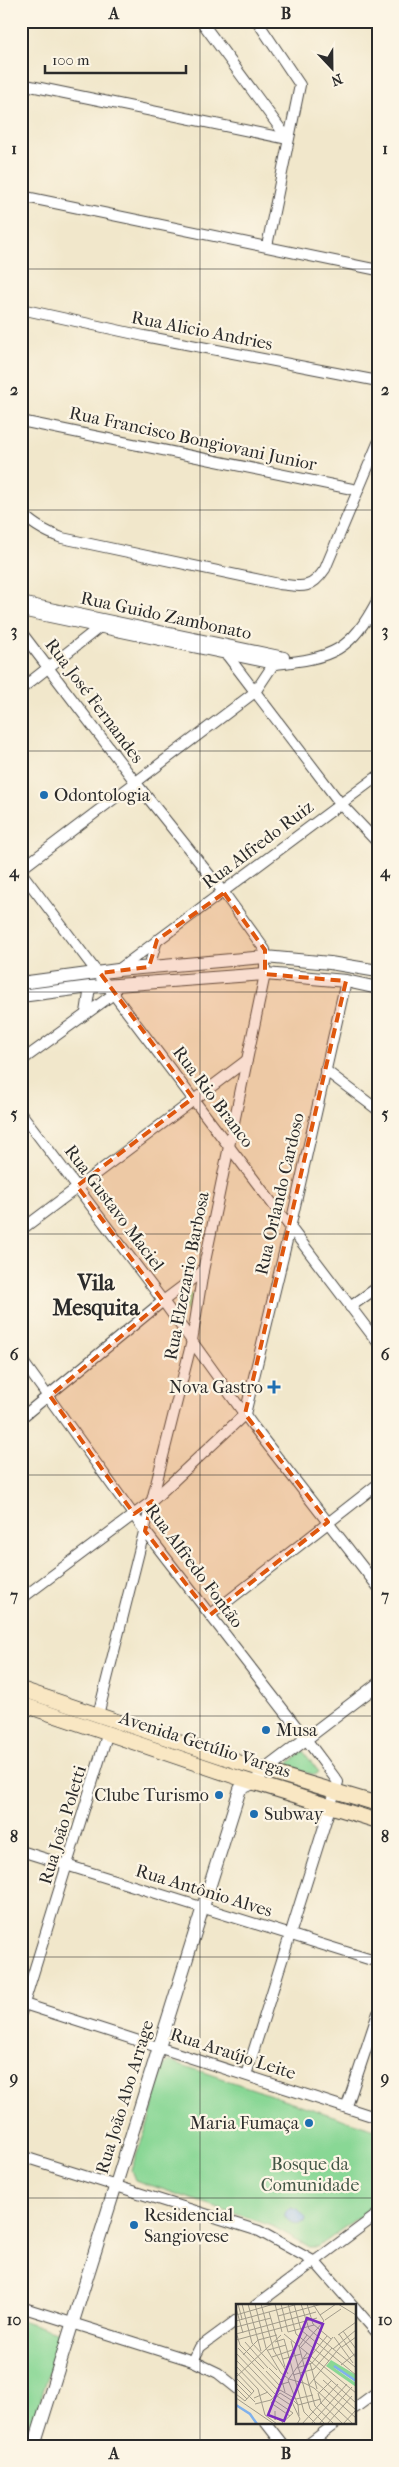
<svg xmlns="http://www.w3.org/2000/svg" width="399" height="2467" viewBox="0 0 399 2467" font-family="'IM FELL French Canon',serif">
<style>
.green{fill:#89d795;stroke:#5a8160}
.water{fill:#80b1ec;stroke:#566e8c}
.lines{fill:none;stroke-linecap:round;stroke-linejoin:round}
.minor-casing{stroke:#494743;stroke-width:12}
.tertiary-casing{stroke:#494743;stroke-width:14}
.secondary-casing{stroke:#494743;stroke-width:16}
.minor{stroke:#fff;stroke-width:10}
.tertiary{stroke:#fff;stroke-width:12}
.secondary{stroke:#f9e7c3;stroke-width:14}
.marked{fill:#df570e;fill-opacity:0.2;stroke:#df570e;stroke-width:4;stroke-dasharray:10 6;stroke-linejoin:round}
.grid{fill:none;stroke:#2b2b2b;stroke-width:1;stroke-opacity:0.55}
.poi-dot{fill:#1f6fb2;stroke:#fcf5e5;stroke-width:2}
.labels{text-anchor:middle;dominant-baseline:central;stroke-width:4.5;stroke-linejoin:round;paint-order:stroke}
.street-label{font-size:18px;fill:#2b2b2b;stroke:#fcf5e5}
.poi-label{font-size:18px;fill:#2b2b2b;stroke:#fcf5e5;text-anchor:start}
.park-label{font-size:18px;fill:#425646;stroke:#fcf5e5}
.district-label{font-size:22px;font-weight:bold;fill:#2b2b2b;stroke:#fcf5e5}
.inset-river{fill:none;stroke:#80b1ec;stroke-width:2.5}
.inset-road{fill:none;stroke:#a29c8b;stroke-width:1}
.view{fill:#7b2cbf;fill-opacity:0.15;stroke:#7b2cbf;stroke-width:2.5}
.inset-edge{fill:none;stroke:#2b2b2b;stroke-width:2.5}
.neatline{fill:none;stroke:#2b2b2b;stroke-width:2}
.grid-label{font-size:16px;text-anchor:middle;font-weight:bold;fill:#2b2b2b}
</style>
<rect width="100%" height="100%" fill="#fcf5e5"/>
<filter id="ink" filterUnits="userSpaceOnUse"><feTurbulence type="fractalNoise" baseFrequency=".02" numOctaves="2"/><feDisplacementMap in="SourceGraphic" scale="10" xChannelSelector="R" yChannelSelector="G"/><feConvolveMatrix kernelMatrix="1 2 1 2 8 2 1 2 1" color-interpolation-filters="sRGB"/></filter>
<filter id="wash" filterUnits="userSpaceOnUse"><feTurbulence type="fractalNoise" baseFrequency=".0096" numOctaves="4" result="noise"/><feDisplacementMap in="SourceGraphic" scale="20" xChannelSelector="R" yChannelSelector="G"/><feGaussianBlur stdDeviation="1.12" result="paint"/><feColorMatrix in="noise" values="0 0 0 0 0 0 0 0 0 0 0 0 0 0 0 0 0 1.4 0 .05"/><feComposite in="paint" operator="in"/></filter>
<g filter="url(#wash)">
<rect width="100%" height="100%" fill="#f1e7cb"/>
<g class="green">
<path d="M196 1292 194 1313 190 1316 180 1302 185 1296Z"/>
<path d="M303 1751 319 1772 315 1775 289 1768 288 1764Z"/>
<path d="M170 2061 378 2131V2203L317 2247H310L272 2226 135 2180 131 2170 149 2121 164 2065Z"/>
<path d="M21 2320 61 2334 26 2446H21Z"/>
</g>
<path class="water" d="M291 2207 298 2209 306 2218 305 2222C295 2225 289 2224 284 2215Z"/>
</g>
<g filter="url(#ink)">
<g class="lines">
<g class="minor-casing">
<g id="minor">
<path d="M201 21 288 139"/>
<path d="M257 21 300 85 267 246"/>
<path d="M21 84 288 139"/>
<path d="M21 196 378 270"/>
<path d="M21 309 144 336 378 381"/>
<path d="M21 421 357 490"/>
<path d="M21 512C32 525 46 532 62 538L279 584C302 587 311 590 325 569L378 443"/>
<path d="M21 602 284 657"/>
<path d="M21 611 275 664C333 658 351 651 378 599"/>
<path d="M368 618 378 623"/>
<path d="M21 632 136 783 224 893 265 950V974L203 1271 192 1341 98 1715"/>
<path d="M224 651 340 803 378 843"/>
<path d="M21 689 101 626"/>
<path d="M21 869 255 692 279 656"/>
<path d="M21 872 378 1343"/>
<path d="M149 967 157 940"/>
<path d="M118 970 378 776"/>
<path d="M86 1013 90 987"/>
<path d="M21 1061 115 993"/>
<path d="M325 1070 378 1110"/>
<path d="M21 1113 163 1301 253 1426 378 1587"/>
<path d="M21 1230 247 1060"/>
<path d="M350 1307 378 1287"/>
<path d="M21 1359 145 1531 306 1739 338 1782 246 2075"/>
<path d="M21 1418 163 1301 203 1271"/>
<path d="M21 1599 152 1501 245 1414 290 1228 346 981"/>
<path d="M210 1615 378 1484"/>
<path d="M21 1851 378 1962"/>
<path d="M21 2003 378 2118"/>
<path d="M21 2013 108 1732"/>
<path d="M347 2106 378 2013"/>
<path d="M21 2156 259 2231 315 2262 378 2334"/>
<path d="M255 2306 378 2214"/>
<path d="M21 2307 193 2361 218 2373 238 2389"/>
<path d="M193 2361 200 2347 238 2319"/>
<path d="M355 2408 378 2391"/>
<path d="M266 2423 284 2446"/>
<path d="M306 2446 336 2423"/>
</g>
</g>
<g class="tertiary-casing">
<g id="tertiary">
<path d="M21 983 118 970 265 957 330 963 378 971"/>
<path d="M21 996 90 987 265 974 346 981 378 988"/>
<path d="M34 2446 240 1789 255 1782 265 1770 378 1684"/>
</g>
</g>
<g class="secondary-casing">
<g id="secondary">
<path d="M21 1689 244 1764 378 1804"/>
<path d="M21 1704 239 1778 378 1821"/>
</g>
</g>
<use href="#minor" class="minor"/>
<use href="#tertiary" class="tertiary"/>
<use href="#secondary" class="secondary"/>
</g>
</g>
<path class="marked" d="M224 893 265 950V974L346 981 245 1414 328 1522 210 1615 145 1531 152 1501 134 1514 50 1396 163 1301 77 1186 193 1098 100 973 149 967 157 940Z"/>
<path class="grid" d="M200 21V2446M21 269H378M21 510H378M21 751H378M21 992H378M21 1234H378M21 1475H378M21 1716H378M21 1957H378M21 2198H378"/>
<g class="poi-dot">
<circle cx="44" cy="795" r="5"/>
<path d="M271.5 1379.5h5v5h5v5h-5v5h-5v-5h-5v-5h5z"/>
<circle cx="266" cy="1730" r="5"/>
<circle cx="219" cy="1795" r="5"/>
<circle cx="254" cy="1814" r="5"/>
<circle cx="309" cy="2123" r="5"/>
<circle cx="134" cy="2225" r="5"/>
</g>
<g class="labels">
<g class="street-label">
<text transform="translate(202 331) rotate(11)">Rua Alicio Andries</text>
<text transform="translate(193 439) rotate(12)">Rua Francisco Bongiovani Junior</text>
<text transform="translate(166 616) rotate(12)">Rua Guido Zambonato</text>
<text transform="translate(94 701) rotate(53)">Rua José Fernandes</text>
<text transform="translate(258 845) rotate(-37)">Rua Alfredo Ruiz</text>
<text transform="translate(213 1097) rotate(53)">Rua Rio Branco</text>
<text transform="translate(280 1194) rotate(-77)">Rua Orlando Cardoso</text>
<text transform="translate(114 1208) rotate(53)">Rua Gustavo Maciel</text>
<text transform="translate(187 1276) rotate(-79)">Rua Elzezario Barbosa</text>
<text transform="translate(194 1566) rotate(53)">Rua Alfredo Fontão</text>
<text transform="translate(205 1745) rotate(18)">Avenida Getúlio Vargas</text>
<text transform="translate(63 1825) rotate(-73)">Rua João Poletti</text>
<text transform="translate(204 1891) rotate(17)">Rua Antônio Alves</text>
<text transform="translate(233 2054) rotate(18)">Rua Araújo Leite</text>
<text transform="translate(125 2097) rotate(-73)">Rua João Abo Arrage</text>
</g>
<g class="poi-label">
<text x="54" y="795">Odontologia</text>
<text x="263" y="1387" text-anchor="end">Nova Gastro</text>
<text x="276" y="1730">Musa</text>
<text x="209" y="1795" text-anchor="end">Clube Turismo</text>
<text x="264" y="1814">Subway</text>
<text x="299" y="2123" text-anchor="end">Maria Fumaça</text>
<text x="144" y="2215">Residencial<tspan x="144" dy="21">Sangiovese</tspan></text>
</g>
<g class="park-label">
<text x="310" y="2164">Bosque da<tspan x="310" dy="21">Comunidade</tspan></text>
</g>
<g class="district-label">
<text x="96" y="1283">Vila<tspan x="96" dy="25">Mesquita</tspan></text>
</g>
</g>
<g transform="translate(236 2304)">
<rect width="120" height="120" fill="#f1e7cb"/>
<path d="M95 56 120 71V76L97 63 120 79V83L90 62Z" fill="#89d795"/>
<path class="inset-river" d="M98 62 120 77M0 101 14 110 21 120"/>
<path class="inset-road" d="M2 0 6 15M6 0 16 39 41 66M12 0 25 47M19 0 30 44 45 69 53 75 67 79M25 0 38 47 52 70M39 0 46 28M45 0 52 28 78 21M52 0 60 30 93 57M58 0 65 26 120 71M65 0 73 25 119 63M71 0 77 20 95 35M77 0 88 17M102 0 120 11M0 4 7 29M33 8 49 63M0 11 38 0M84 11 100 0M42 12 86 0M89 16 105 5M0 17 62 0M0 23 35 14M107 27 120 45M0 28 4 41 28 65M0 30 80 8M48 30 120 89M103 30 120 54M71 31 63 42 73 81M102 31 120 18M98 33 117 59M0 36 81 14M55 37 74 105 89 120M9 38 32 64M39 38 48 35 68 108 80 120M65 43 88 17M106 43 120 33M2 44 43 87M97 45 120 26M32 46 50 41M0 49 39 90M7 51 22 36 41 31M36 53 59 45M47 55 65 50M67 55 74 53 91 32M0 56 36 93M73 56 120 99M74 59 81 85M105 61 120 49M0 62 22 85 29 111 41 120M33 64 46 77 49 88M61 64 76 59 97 33M30 67 43 81 53 78M0 68 18 87M57 71 78 65 96 44M0 73 45 31M0 74 16 90M87 76 120 106M79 77 120 114M66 78 78 84 117 120M0 79 19 98M0 84 11 95M82 89 85 99 107 120M83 89 96 76M0 90 9 97 18 87M41 92 56 102M0 94 38 120M18 94 32 88M38 96 57 109 45 120M58 97 62 101 52 76 71 49M19 100 35 96 44 86 60 95 77 91M39 107V116L40 114 47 118M54 112 35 99 44 89 55 96 64 115 61 120M63 112 62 101 85 95M66 120 102 80M75 120 111 80M83 120 116 83M91 120 116 92M98 120 79 102 73 81 105 42M107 120 120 106"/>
<path class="view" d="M71 14 87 20 48 117 32 111Z"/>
<rect width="120" height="120" class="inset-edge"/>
</g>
<rect width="399" height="2467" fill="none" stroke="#fcf5e5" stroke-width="55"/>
<g transform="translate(332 68) rotate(158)" stroke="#fcf5e5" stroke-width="4" paint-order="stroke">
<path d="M0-4L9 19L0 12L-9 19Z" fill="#2b2b2b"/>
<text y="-8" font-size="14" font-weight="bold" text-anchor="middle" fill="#2b2b2b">N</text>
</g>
<path d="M45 65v8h141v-8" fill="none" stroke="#2b2b2b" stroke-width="2.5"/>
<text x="52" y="65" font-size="15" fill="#2b2b2b" stroke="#fcf5e5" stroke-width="4" paint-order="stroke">100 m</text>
<rect x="28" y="28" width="344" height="2412" class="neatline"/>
<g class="grid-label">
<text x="114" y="19">A</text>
<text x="286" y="19">B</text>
<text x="14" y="154">1</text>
<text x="385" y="154">1</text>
<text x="14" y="395">2</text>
<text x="385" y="395">2</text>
<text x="14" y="636">3</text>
<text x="385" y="636">3</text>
<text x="14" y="877">4</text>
<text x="385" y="877">4</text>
<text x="14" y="1119">5</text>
<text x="385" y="1119">5</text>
<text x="14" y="1360">6</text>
<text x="385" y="1360">6</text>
<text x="14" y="1601">7</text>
<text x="385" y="1601">7</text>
<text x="14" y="1842">8</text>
<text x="385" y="1842">8</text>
<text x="14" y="2083">9</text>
<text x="385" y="2083">9</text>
<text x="14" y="2325">10</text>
<text x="385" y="2325">10</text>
<text x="114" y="2459">A</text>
<text x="286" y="2459">B</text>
</g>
</svg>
